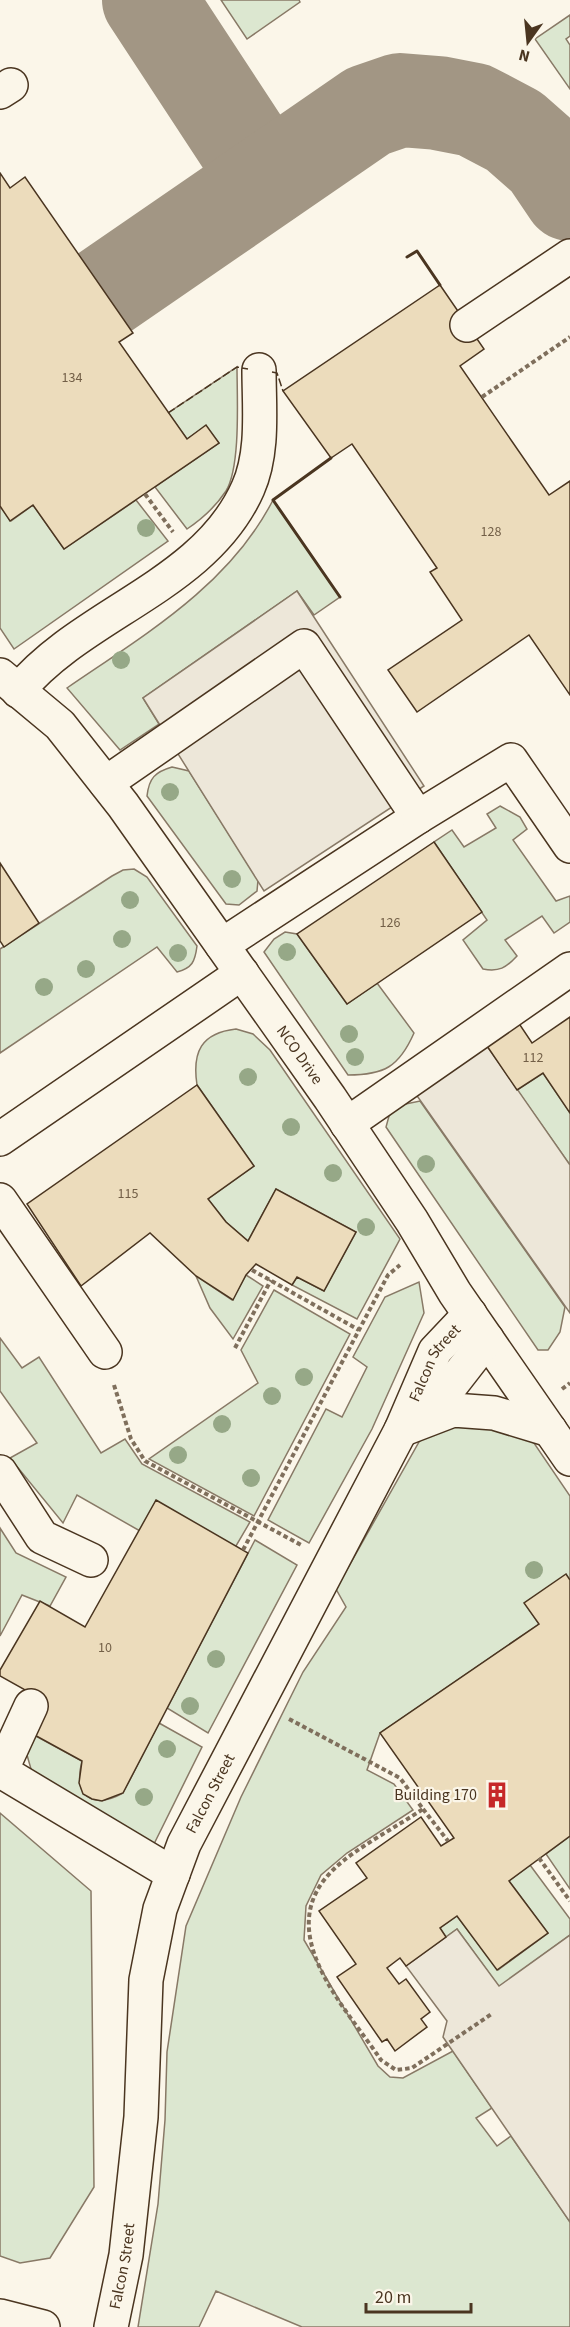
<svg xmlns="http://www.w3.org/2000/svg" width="570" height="2327" viewBox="0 0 570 2327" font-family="'Source Sans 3',sans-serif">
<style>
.green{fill:#dce7d0;stroke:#887966;stroke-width:1.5}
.parking{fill:#ede7d9;stroke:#887966;stroke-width:1.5}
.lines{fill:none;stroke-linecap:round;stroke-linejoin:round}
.taxiway{stroke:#a29684;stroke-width:94}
.building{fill:#ecdcbc;stroke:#4a3520;stroke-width:1.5}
.minor-casing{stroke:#4a3520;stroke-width:36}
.path{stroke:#7f6f5c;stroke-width:4;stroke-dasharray:4.5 3;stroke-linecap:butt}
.minor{stroke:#fbf6e9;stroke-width:33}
.fence{stroke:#4a3520;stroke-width:1.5;stroke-dasharray:8 3;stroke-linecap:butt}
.wall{stroke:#4a3520;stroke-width:3}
.tree{fill:#96a887}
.labels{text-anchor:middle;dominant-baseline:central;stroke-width:4.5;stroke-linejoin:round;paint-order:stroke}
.number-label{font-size:14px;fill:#725f47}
.street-label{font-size:16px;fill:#4a3520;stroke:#fbf6e9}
.poi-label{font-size:16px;fill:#4a3520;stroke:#fbf6e9;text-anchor:end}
</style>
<rect width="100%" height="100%" fill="#fbf6e9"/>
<g class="green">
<path d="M221 0H299L300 2 247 39Z"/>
<path d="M570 15V36L566 39 570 45V89L535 39Z"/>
<path d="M237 367C237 397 241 466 226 491 216 506 202 519 187 529L155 487 219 443 206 426 187 439 168 413Z"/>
<path d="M136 500 168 541 14 649 0 628V506L11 521 33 505 64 549Z"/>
<path d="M273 500 340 597 314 615 297 591 143 698 159 724 120 750 67 688C144 635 229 586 273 500Z"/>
<path d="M172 767 189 771 258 880 257 891 239 905 226 904 147 796C149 778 155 772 172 767Z"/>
<path d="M500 806 520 817 527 829 513 840 556 901 570 896V922L554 933 542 916 505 940 517 956C506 968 499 972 483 969L463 940 487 920 434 842 452 830 464 847 496 828 487 814Z"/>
<path d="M134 869 147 877 197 946C195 962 192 968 177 972L157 947 0 1053V949L112 876 123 870Z"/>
<path d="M285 932 297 934 347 1004 377 983 414 1033C399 1067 384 1075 348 1075L264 952 274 939Z"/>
<path d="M236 1029 253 1034 270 1050 400 1239 357 1319 292 1285 297 1277 324 1291 356 1232 276 1189 248 1241 226 1222 208 1199 254 1166 197 1085C192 1052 201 1033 236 1029Z"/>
<path d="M543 1073 570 1113V1165L517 1090Z"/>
<path d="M420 1101 565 1307 560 1332 548 1350H538L386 1127 389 1116 396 1106Z"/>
<path d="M246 1275 263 1286 233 1339 210 1308 196 1276 232 1300Z"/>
<path d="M419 1282 424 1313 372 1429 309 1543 268 1520 326 1409 342 1417 367 1367 353 1357 385 1297Z"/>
<path d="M274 1290 350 1334 254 1516 149 1459 258 1383 241 1350Z"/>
<path d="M0 1338 22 1368 39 1357 101 1453 125 1439 142 1464 250 1522 236 1546 140 1531 77 1495 63 1523 10 1458 37 1443 0 1391Z"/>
<path d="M439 1424 503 1425 534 1443 570 1496V1580L566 1575 525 1603 539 1624 380 1733 367 1770 394 1784 413 1810 347 1853 321 1875 306 1906 304 1940 378 2066 390 2077 403 2078 453 2051 492 2108 476 2118 497 2146 511 2136 570 2222V2327H302L216 2291 199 2327H138L158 2204 165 2120 167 2052 186 1926 241 1797 303 1672 346 1607 336 1589 419 1442Z"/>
<path d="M0 1528 16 1553 66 1577 50 1606 22 1595 0 1636Z"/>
<path d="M255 1540 297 1565 208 1733 167 1708Z"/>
<path d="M159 1723 202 1747 151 1850 33 1776 27 1755 34 1735 82 1761C73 1796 92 1810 123 1793Z"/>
<path d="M0 1813 91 1891 94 2187 50 2258 20 2263 0 2256Z"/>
<path d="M570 1836V1889L546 1854Z"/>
<path d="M530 1865 570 1919V1935L499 1987 457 1929 446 1937 440 1928 457 1916 498 1970 548 1933 509 1881Z"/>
</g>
<g class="parking">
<path d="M297 591 424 786 264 891 143 698Z"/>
<path d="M485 1043 570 1165V1313L415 1093Z"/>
<path d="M457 1929 499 1986 570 1935V2222L443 2037 447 2021 406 1966Z"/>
</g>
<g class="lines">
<g class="taxiway">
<path d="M149 0 267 180"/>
<path d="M105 292 368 111 400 100 438 103 474 110 514 131 547 160 570 194"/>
</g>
</g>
<g class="building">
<path d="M0 173 10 188 25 177 133 333 119 342 187 439 206 425 219 443 64 549 33 505 10 521 0 506Z"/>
<path d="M440 285 484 349 460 366 549 495 570 481V695L529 635 417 712 388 670 462 620 430 572 437 568 352 444 331 458 283 391Z"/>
<path d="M434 842 482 912 347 1004 297 934Z"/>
<path d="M0 863 39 923 4 947 0 941Z"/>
<path d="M514 1016 532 1043 570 1017V1113L543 1073 517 1090 485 1043Z"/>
<path d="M197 1085 254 1166 208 1199 226 1222 248 1241 276 1189 356 1232 324 1291 297 1277 292 1285 256 1264 246 1275 233 1300 196 1276 150 1233 81 1286 27 1204Z"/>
<path d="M156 1500 248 1553 123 1793 102 1801 92 1799 83 1794 79 1783 82 1761 29 1732 45 1701 0 1676V1670L40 1601 85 1627Z"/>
<path d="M566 1574 570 1580V1836L509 1881 548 1933 497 1970 457 1916 440 1928 446 1937 406 1966 400 1958 387 1968 399 1984 406 1979 430 2012 421 2019 427 2027 395 2051 387 2039 382 2042 337 1977 356 1964 319 1911 367 1878 356 1863 421 1817 441 1846 454 1838 380 1733 539 1624 524 1603Z"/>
</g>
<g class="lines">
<g class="minor-casing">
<g id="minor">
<path d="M0 92 11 85"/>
<path d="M467 325 570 256"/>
<path id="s1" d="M0 675 60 725 123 805 330 1098 412 1221 455 1293 570 1459"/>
<path d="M18 691C83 612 205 586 248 488 264 452 259 408 259 370"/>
<path d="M106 783 304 646 418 817 222 945"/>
<path d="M418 817 511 760 570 846"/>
<path d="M347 1124 570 969"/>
<path d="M0 1139 242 973"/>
<path d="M0 1200 105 1352"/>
<path d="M424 1420 487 1339"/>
<path d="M401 1430 453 1410 494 1413 550 1430"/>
<path d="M0 1472 42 1537 91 1560"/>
<path d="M31 1706 1 1771 173 1874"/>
<path d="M0 2316 43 2327"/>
<path id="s2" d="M111 2327 126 2255 141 2117 146 1980 160 1909 184 1844 401 1430 435 1351 470 1314"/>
</g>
</g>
<g class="path">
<path d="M482 397 570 337"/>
<path d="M145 494 173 532"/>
<path d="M252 1270 359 1330"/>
<path d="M235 1348 271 1280"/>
<path d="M114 1385 131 1439 145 1461 303 1546"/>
<path d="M562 1389 570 1383"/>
<path d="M243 1550 388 1275 400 1265"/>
<path d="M289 1719 400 1778 423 1809C398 1826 356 1848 335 1868 269 1930 344 2005 381 2060L396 2070 412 2068 493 2013"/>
<path d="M423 1809 448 1841"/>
<path d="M539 1858 570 1901"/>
</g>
<use href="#minor" class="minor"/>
<g class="fence">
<path d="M272 372 277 373 283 391"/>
<path d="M168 413 237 367 248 369"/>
</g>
<g class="wall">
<path d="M407 257 417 251 440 285"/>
<path d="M331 458 273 500 340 597"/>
</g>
</g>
<g class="tree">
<circle cx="146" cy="528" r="9"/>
<circle cx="121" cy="660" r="9"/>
<circle cx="170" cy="792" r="9"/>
<circle cx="232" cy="879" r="9"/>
<circle cx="130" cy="900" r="9"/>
<circle cx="122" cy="939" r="9"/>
<circle cx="287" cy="952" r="9"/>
<circle cx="178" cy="953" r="9"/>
<circle cx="86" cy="969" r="9"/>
<circle cx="44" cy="987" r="9"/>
<circle cx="349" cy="1034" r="9"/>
<circle cx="355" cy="1057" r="9"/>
<circle cx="248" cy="1077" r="9"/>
<circle cx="291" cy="1127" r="9"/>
<circle cx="426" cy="1164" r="9"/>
<circle cx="333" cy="1173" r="9"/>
<circle cx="366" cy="1227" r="9"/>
<circle cx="304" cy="1377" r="9"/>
<circle cx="272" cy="1396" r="9"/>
<circle cx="222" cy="1424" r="9"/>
<circle cx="178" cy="1455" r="9"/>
<circle cx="251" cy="1478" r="9"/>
<circle cx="534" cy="1570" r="9"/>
<circle cx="216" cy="1659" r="9"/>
<circle cx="190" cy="1706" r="9"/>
<circle cx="167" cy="1749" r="9"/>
<circle cx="144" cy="1797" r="9"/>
</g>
<defs>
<g id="building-bare" transform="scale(2.07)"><path d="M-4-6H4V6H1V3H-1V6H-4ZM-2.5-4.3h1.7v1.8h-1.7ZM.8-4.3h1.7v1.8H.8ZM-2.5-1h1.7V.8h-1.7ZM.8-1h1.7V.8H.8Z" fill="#c62828" stroke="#fbf6e9" stroke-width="2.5" paint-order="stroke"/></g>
</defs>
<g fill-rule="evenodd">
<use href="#building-bare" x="497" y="1795"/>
</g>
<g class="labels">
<g class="number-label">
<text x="72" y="378">134</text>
<text x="491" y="532">128</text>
<text x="390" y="923">126</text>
<text x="533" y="1058">112</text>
<text x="128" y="1194">115</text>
<text x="105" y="1648">10</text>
</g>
<g class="street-label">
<text stroke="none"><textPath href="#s1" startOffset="486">NCO Drive</textPath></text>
<text stroke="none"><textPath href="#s2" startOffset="1034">Falcon Street</textPath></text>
<text stroke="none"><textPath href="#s2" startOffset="548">Falcon Street</textPath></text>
<text stroke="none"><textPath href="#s2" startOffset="62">Falcon Street</textPath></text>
</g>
<g class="poi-label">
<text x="477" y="1795">Building 170</text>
</g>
</g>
<g transform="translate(528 42) rotate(195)" stroke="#fbf6e9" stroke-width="4.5" paint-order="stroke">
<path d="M0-4.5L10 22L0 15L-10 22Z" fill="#4a3520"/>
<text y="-9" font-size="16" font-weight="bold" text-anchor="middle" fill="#4a3520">N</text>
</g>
<path d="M366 2303v9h105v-9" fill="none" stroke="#4a3520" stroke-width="3"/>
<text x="375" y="2303" font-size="18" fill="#4a3520" stroke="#fbf6e9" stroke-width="4.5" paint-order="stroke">20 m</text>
</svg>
